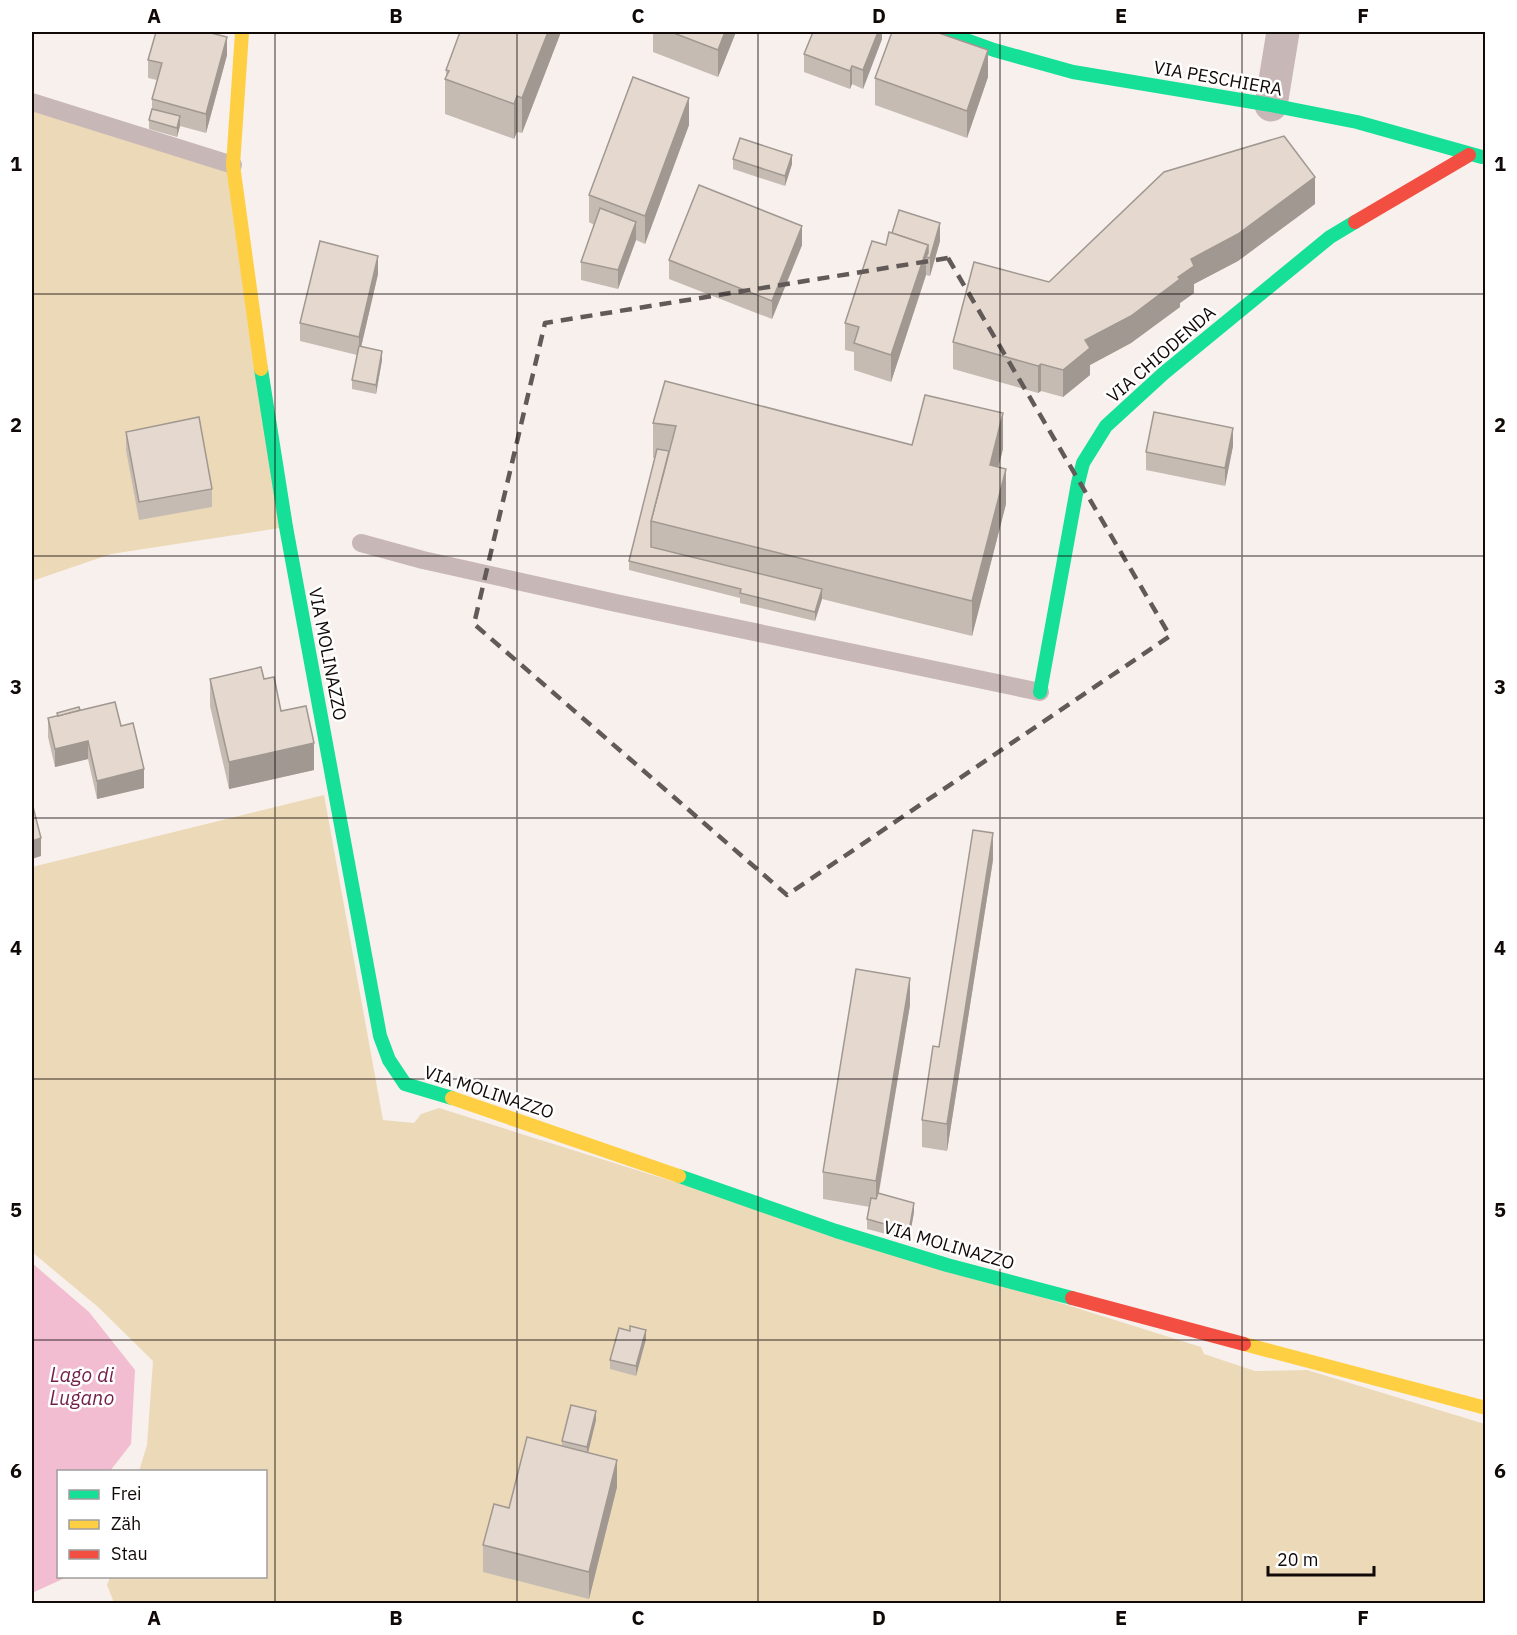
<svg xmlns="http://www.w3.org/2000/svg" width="1517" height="1635" viewBox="0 0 1517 1635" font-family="'IBM Plex Sans',sans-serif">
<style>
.green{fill:#ecd9b7}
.water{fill:#f2bdd1}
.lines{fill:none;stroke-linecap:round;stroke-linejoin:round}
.lane{stroke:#c8b7b7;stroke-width:18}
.street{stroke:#c8b7b7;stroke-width:33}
.fast{stroke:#16e098;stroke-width:14}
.slow{stroke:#ffcf43;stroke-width:14}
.jam{stroke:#f24e42;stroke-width:14}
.wall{fill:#c5bbb2}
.shaded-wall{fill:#a09891}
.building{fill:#e5d9cf;stroke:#a09891;stroke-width:1.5}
.marked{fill:none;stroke:#625a58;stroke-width:4.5;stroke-dasharray:12 8;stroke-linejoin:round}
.grid{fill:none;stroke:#110907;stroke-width:1.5;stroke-opacity:0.55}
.labels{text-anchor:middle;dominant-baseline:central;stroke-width:5;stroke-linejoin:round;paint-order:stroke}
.street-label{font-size:18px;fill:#110907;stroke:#fff}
.water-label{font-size:20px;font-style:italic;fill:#721f4a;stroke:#fff}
.neatline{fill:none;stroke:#110907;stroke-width:2}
.grid-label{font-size:20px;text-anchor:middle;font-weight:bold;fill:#110907}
</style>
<rect width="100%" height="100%" fill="#f8f0ed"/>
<g class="green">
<path d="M32 102 233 165 286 527 111 554 32 581Z"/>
<path d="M324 795 383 1120 414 1123 421 1114 439 1108 1201 1347 1204 1354 1255 1371 1307 1370 1485 1424V1603H114L107 1585 110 1577 266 1576V1472L139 1471 147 1445 153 1361 98 1307 32 1252V867Z"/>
</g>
<path class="water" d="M32 1263 89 1312 135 1370 131 1444 110 1471 58 1472V1576L67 1577 32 1593Z"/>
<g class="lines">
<g class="lane">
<path d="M32 102 233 165"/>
<path d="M361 543 423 560 616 603 1040 692"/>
</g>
<path class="street" d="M1271 105 1283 32"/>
<g class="fast">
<path d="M944 32 994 50 1073 72 1271 105 1357 122 1482 157"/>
<path d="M261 369 286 527 380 1036 389 1060 405 1084 452 1098"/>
<path d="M1040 692 1078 483 1083 463 1106 426 1164 373 1330 237 1355 222"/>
<path d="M679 1176 836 1231 947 1265 1072 1298"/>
</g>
<g class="slow">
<path d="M242 32 233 165 261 369"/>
<path d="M452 1098 679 1176"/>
<path d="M1244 1344 1486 1408"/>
</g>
<g class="jam">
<path d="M1355 222 1469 155"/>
<path d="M1072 1298 1244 1344"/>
</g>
</g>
<g class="wall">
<path d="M561 32 522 133 517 132 514 139 445 114V79L446 76V70Z"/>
<path d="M653 32H736L718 77 653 52Z"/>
<path d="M882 32V39L863 89 852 84 850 89 804 72V54Z"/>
<path d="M227 55 206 133 180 126 177 137 149 129V120L152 109V99L157 80 148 78V60Z"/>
<path d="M988 77 967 138 875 105V78Z"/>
<path d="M689 125 645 244 636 240 618 289 581 280V262L594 225 589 222V195Z"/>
<path d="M733 159 792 164 785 186 733 169Z"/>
<path d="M1315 204 1238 261 1194 284V293L1180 303V307L1131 343 1090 365V375L1063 397 1041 391 1038 393 953 369V342L1049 282Z"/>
<path d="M940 241 930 276 926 275 891 382 854 370V352L845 350V323L886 245Z"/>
<path d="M802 245 772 319 669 279V260Z"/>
<path d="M378 274 361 347 382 360 376 394 352 389V380L357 355 300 341V323Z"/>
<path d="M653 423 912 445 1003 449 998 467 1006 504 972 636 822 599 815 621 740 603V598L629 570V561L655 458H653Z"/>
<path d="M126 432 212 489V507L139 520 126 450Z"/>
<path d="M1233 446 1225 486 1146 470V452Z"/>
<path d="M210 679H264L314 770 229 789 210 706Z"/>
<path d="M80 710 121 726 144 788 97 799 88 759 55 767 48 737V718L57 716V713Z"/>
<path d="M993 860 947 1151 922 1147V1120L939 1047Z"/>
<path d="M910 1005 879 1193 914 1212 909 1240 867 1229V1219L870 1207 823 1199V1172Z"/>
<path d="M630 1331 646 1339 636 1376 610 1369V1360Z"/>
<path d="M596 1420 588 1453 617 1487 589 1599 483 1572V1545L509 1508 562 1446V1441Z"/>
</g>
<g class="shaded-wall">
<path d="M548 32H561L522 133V98Z"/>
<path d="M725 32H736L718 77V50Z"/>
<path d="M878 32H882V39L863 89V70Z"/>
<path d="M227 37V55L206 133V114Z"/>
<path d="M988 50V77L967 138V111Z"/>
<path d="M852 66V84L850 89V71Z"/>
<path d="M517 96V132L514 139V104Z"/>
<path d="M689 98V125L645 244V216Z"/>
<path d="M180 116V126L177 137V128Z"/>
<path d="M792 155V164L785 186V176Z"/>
<path d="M1315 177V204L1238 261 1194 284V293L1180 303V307L1131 343 1090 365V375L1063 397V370L1085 340 1178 277 1191 259Z"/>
<path d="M636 222V240L618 289V270Z"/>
<path d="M940 223V241L930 276V258Z"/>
<path d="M802 226V245L772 319V301Z"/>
<path d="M928 245V257H926V275L891 382V355Z"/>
<path d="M378 256V274L359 356V337Z"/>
<path d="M382 351V360L376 394V385Z"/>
<path d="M1041 364V391L1038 393V366Z"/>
<path d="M1003 413V449L990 500V465Z"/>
<path d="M1233 428V446L1225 486V468Z"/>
<path d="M1006 469V504L972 636V601Z"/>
<path d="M822 589V599L815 621V612Z"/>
<path d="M88 741V759L55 767V749Z"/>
<path d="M314 743V770L229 789V762Z"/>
<path d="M144 769V788L97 799V781Z"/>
<path d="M993 833V860L947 1151V1124Z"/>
<path d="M41 838V856L32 859V841Z"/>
<path d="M910 978V1005L876 1208V1181Z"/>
<path d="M914 1203V1212L909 1240V1231Z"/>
<path d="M646 1330V1339L636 1376V1366Z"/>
<path d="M596 1411V1420L587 1457V1447Z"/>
<path d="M617 1460V1487L589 1599V1572Z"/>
</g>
<g class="building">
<path d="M156 32H207L227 37 206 114 152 99 162 63 148 60Z"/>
<path d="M460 32H548L522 98 517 96 514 104 445 79 449 71 446 70Z"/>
<path d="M671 32H725L718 50Z"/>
<path d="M813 32H878L863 70 852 66 850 71 804 54Z"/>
<path d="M892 32H936L988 50 967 111 875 78Z"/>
<path d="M633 77 689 98 645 216 589 195Z"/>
<path d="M152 109 180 116 177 128 149 120Z"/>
<path d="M1284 136 1315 177 1238 234 1191 259 1194 266 1178 277 1180 279 1131 316 1085 340 1090 348 1063 370 1041 364 1038 366 953 342 974 262 1049 282 1164 172Z"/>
<path d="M740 138 792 155 785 176 733 159Z"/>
<path d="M699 185 802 226 772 301 669 260Z"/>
<path d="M600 208 636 222 618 270 581 262Z"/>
<path d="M899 210 940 223 930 258 926 257 928 253V245L892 233Z"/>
<path d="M889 232 928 245 891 355 854 343 859 327 845 323 872 241 886 245Z"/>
<path d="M320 241 378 256 359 337 300 323Z"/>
<path d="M359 346 382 351 376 385 352 380Z"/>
<path d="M665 381 912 445 925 395 1003 413 990 465 1006 469 972 601 651 521 676 426 653 423Z"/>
<path d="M1154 412 1233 428 1225 468 1146 452Z"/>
<path d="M199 417 212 489 139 502 126 432Z"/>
<path d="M657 449 669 451 651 521V547L822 589 815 612 740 593 741 589 629 561Z"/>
<path d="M261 667 264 679 274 677 281 711 306 706 314 743 229 762 210 679Z"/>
<path d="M115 702 121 726 133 723 144 769 97 781 88 741 55 749 48 718Z"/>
<path d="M79 707 80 710 58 716 57 713Z"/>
<path d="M32 803 41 838 32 841Z"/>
<path d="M973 830 993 833 947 1124 922 1120 933 1046 939 1047Z"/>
<path d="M856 969 910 978 876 1181 823 1172Z"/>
<path d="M878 1193 914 1203 909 1231 867 1219 871 1198 876 1199Z"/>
<path d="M630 1326 646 1330 636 1366 610 1360 619 1328 630 1331Z"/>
<path d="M571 1405 596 1411 587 1447 562 1441Z"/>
<path d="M527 1437 617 1460 589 1572 483 1545 494 1504 509 1508Z"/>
</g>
<path class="marked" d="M948 258 1170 636 787 895 474 624 545 323Z"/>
<path class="grid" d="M275 32V1604M517 32V1604M758 32V1604M1000 32V1604M1242 32V1604M32 294H1486M32 556H1486M32 818H1486M32 1079H1486M32 1340H1486"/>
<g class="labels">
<g class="street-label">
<text transform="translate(1218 78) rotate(10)">VIA PESCHIERA</text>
<text transform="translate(1161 354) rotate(-41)">VIA CHIODENDA</text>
<text transform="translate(328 654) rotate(79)">VIA MOLINAZZO</text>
<text transform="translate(489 1092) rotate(18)">VIA MOLINAZZO</text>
<text transform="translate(949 1245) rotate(16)">VIA MOLINAZZO</text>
</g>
<g class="water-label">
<text x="82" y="1374">Lago di<tspan x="82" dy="23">Lugano</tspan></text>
</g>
</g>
<rect width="1517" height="1635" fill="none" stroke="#ffffff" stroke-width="66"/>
<rect x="57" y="1470" width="210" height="108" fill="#ffffff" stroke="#a09d9c" stroke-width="1.5"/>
<rect x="69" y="1490" width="30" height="9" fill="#16e098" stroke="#a09d9c" stroke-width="1.5"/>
<text x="111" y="1500" font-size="18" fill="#110907">Frei</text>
<rect x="69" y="1520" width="30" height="9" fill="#ffcf43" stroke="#a09d9c" stroke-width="1.5"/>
<text x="111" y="1530" font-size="18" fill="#110907">Zäh</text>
<rect x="69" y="1550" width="30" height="9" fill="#f24e42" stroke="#a09d9c" stroke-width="1.5"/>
<text x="111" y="1560" font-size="18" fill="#110907">Stau</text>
<path d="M1268 1566v9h106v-9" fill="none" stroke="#110907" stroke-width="3"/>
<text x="1277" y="1566" font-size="18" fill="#110907" stroke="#ffffff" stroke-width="4.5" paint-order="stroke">20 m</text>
<rect x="33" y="33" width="1451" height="1569" class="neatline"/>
<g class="grid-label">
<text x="154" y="23">A</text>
<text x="396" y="23">B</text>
<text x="638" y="23">C</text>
<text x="879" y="23">D</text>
<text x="1121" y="23">E</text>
<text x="1363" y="23">F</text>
<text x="16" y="171">1</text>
<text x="1500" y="171">1</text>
<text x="16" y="432">2</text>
<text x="1500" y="432">2</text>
<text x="16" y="694">3</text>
<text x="1500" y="694">3</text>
<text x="16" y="955">4</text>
<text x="1500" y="955">4</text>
<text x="16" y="1217">5</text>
<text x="1500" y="1217">5</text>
<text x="16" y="1478">6</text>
<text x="1500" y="1478">6</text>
<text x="154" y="1625">A</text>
<text x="396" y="1625">B</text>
<text x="638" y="1625">C</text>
<text x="879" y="1625">D</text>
<text x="1121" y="1625">E</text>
<text x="1363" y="1625">F</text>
</g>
</svg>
